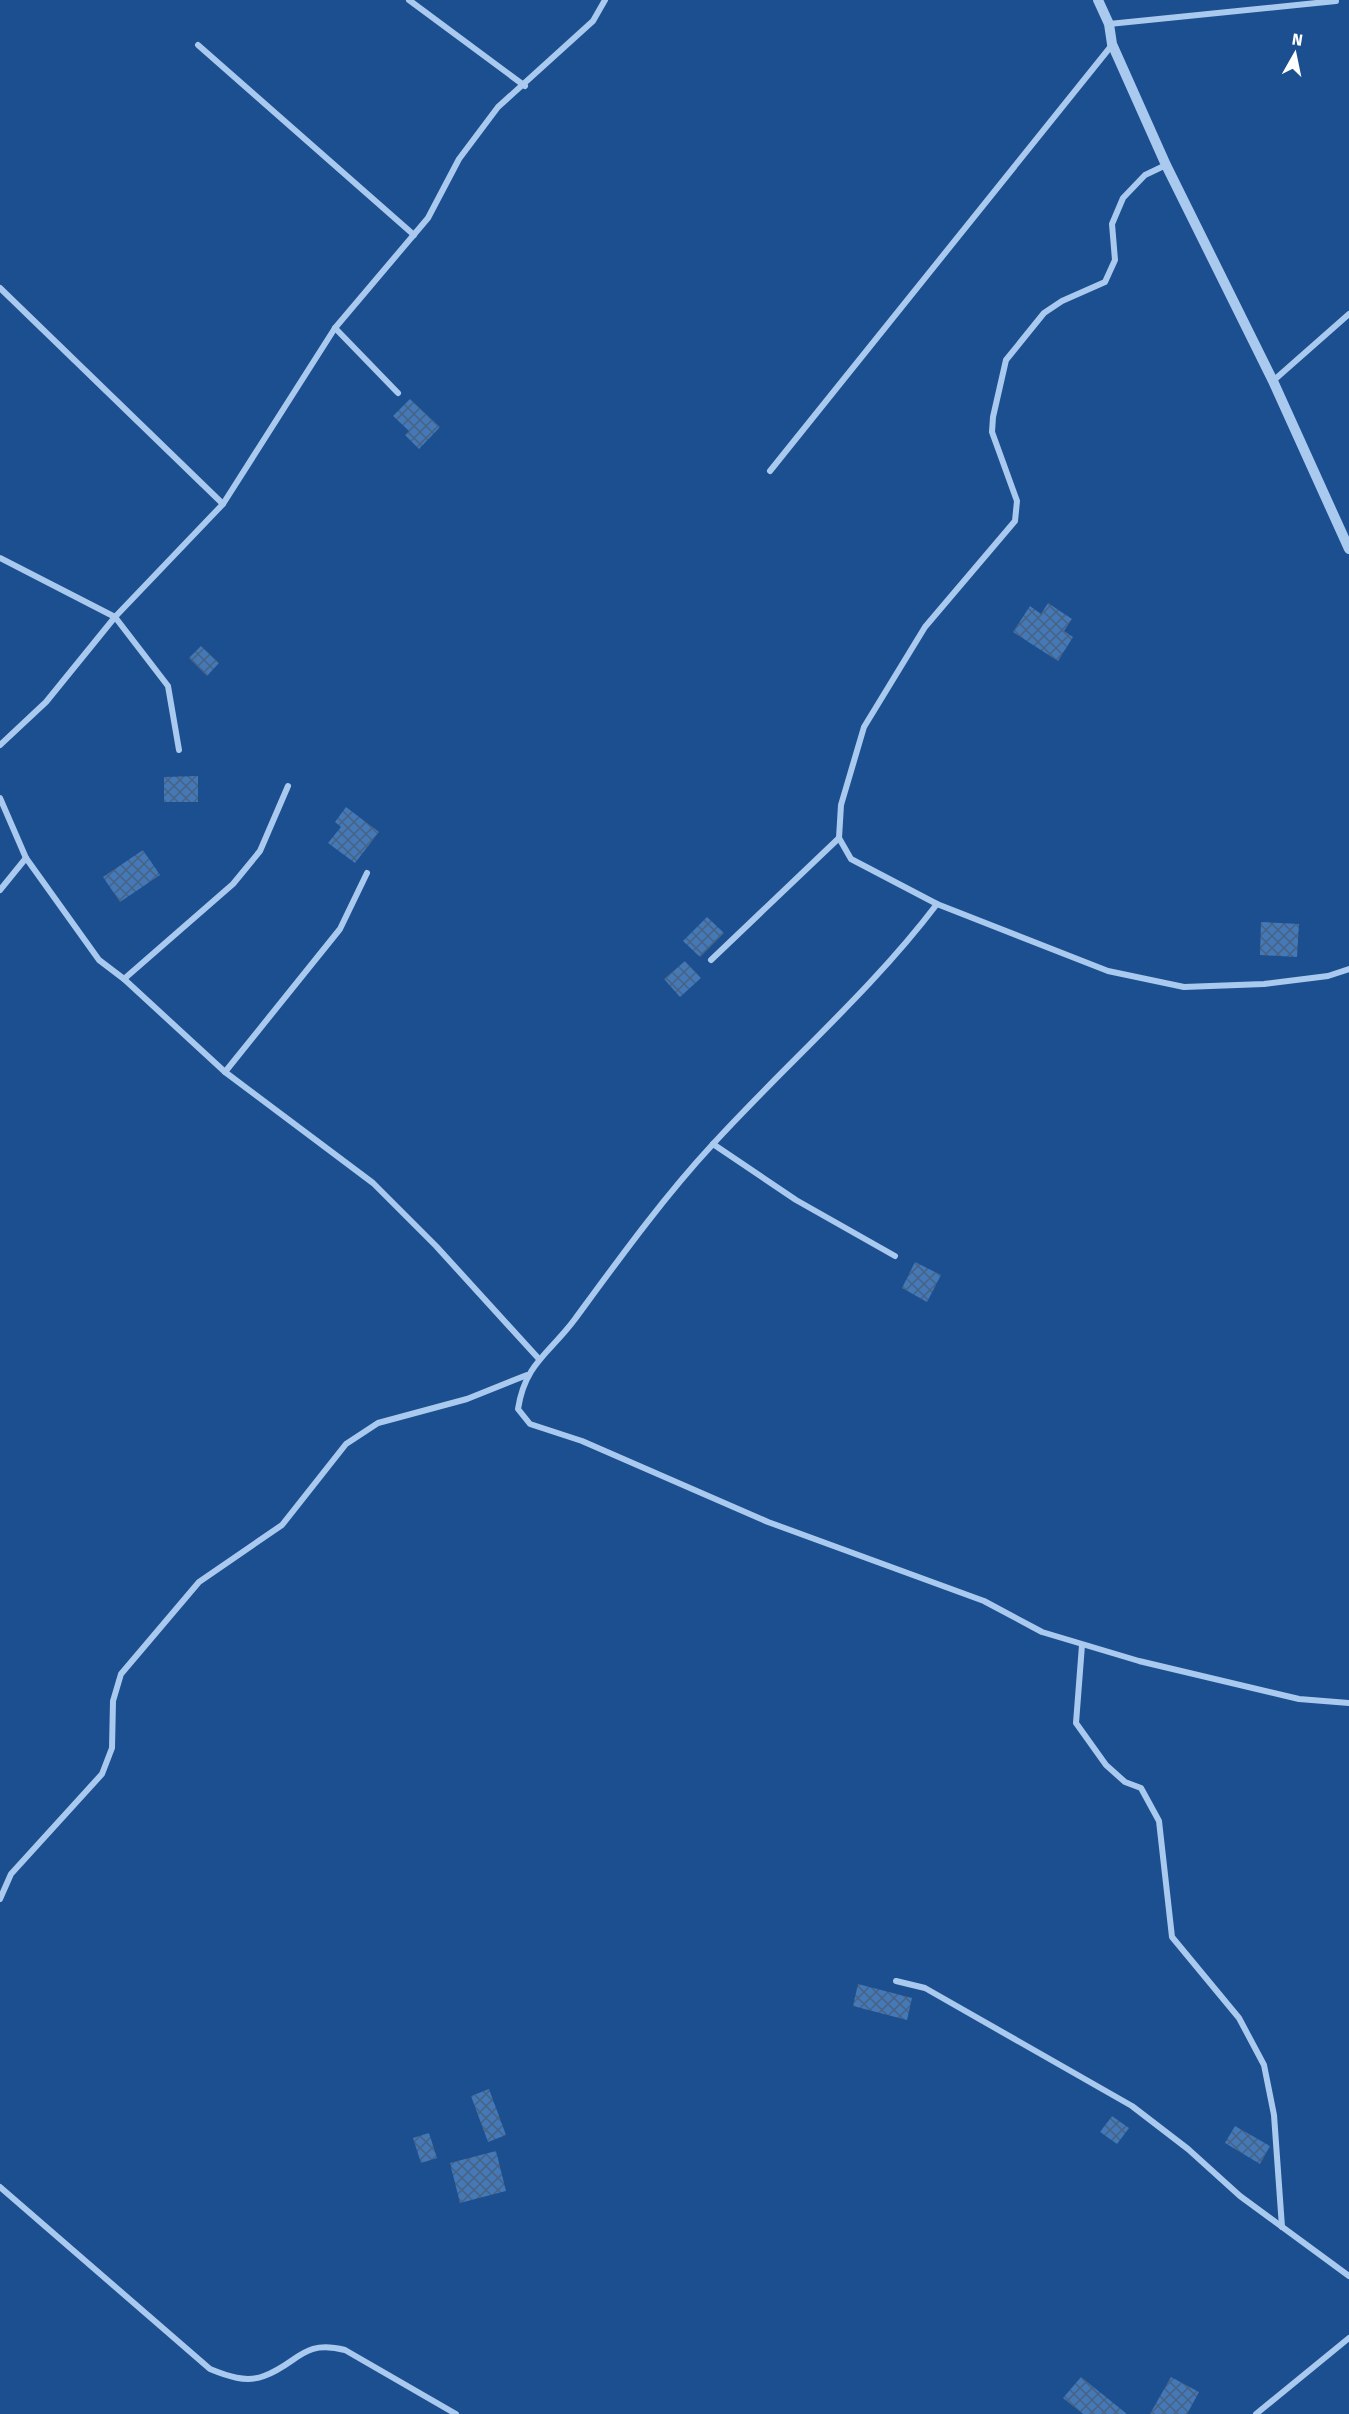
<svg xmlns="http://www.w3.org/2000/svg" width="1349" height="2414" viewBox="0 0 1349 2414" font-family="'Fira Sans',sans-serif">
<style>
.building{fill:url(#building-cross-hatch)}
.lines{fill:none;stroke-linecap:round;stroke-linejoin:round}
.minor{stroke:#a9c9ee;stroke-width:6}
.tertiary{stroke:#a9c9ee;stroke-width:10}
</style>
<defs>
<pattern id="building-cross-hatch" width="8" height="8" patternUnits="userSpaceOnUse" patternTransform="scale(1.5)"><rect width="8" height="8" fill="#4478b7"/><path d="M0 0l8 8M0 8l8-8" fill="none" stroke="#486282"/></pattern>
</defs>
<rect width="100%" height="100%" fill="#1b4f8f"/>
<g class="building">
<path d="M410 399 440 427 419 449 405 435 409 431 393 416Z"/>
<path d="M1048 603 1072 619 1064 631 1073 637 1058 661 1013 632 1030 606 1041 614Z"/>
<path d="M201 646 219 663 207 676 189 658Z"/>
<path d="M198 776V802H164V777Z"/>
<path d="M346 807 379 832 355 863 328 843 341 827 335 822Z"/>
<path d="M143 850 160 875 120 902 103 877Z"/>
<path d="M707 917 724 933 700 957 683 941Z"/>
<path d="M1261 922 1299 924 1297 957 1260 955Z"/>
<path d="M685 961 701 978 680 997 664 979Z"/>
<path d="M915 1262 941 1275 927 1302 902 1288Z"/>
<path d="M858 1984 912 1998 907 2020 853 2006Z"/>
<path d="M489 2089 506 2135 488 2142 471 2096Z"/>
<path d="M1112 2116 1129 2128 1117 2144 1100 2132Z"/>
<path d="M1235 2126 1270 2146 1260 2164 1225 2143Z"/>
<path d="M429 2133 437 2158 421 2163 413 2138Z"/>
<path d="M496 2151 506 2191 460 2203 450 2163Z"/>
<path d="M1081 2377 1127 2414H1083L1063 2398Z"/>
<path d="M1171 2377 1199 2392 1187 2414H1150Z"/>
</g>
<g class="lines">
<g class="minor">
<path d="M409 0 525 86"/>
<path d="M1109 24 1336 1"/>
<path d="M198 45 414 235"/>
<path d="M1166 165 1145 175 1123 198 1112 224 1115 260 1105 282 1062 301 1044 313 1006 360 993 417 992 432 1017 501 1015 521 925 627 864 727 841 805 839 838 851 859 937 904 1108 971 1184 987 1264 984 1328 976 1349 969"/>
<path d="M0 288 223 504"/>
<path d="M335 328 398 393"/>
<path d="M1273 381 1349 314"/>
<path d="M770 471 1112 45"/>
<path d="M0 558 115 617 168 686 179 750"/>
<path d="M0 745 46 702 115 617 223 504 335 328 428 218 459 159 498 107 593 21 605 0"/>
<path d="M0 798 26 858 99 960 124 979 225 1072 373 1183 436 1246 539 1359"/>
<path d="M0 890 26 858"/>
<path d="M937 904C871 991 787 1063 713 1144 663 1198 619 1259 575 1319 550 1353 525 1363 518 1409L530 1424 582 1441 768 1522 984 1601 1042 1632 1139 1661 1299 1699 1349 1703"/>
<path d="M711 960 839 838"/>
<path d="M124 979 233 884 260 851 288 786"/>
<path d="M225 1072 340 929 367 873"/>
<path d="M713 1144 796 1200 895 1256"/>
<path d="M1082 1645 1076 1723 1106 1765 1125 1782 1141 1788 1159 1821 1172 1937 1239 2018 1264 2065 1274 2115 1282 2227"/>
<path d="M0 1899 11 1874 102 1774 112 1748 113 1701 121 1674 199 1582 282 1525 346 1444 378 1423 467 1399 527 1375"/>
<path d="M896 1981 925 1988 1132 2106 1188 2149 1240 2196 1349 2276"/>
<path d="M0 2187 210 2369C227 2376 246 2383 264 2376 299 2363 302 2339 345 2350L456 2414"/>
<path d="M1256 2414 1349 2338"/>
</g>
<path class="tertiary" d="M1098 0 1109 24 1112 44 1166 165 1273 381 1349 549"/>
</g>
<g transform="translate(1295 54) rotate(9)" stroke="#1b4f8f" stroke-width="4.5" paint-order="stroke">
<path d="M0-4.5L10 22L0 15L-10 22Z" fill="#ffffff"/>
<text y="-9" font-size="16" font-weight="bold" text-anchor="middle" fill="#ffffff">N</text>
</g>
</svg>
